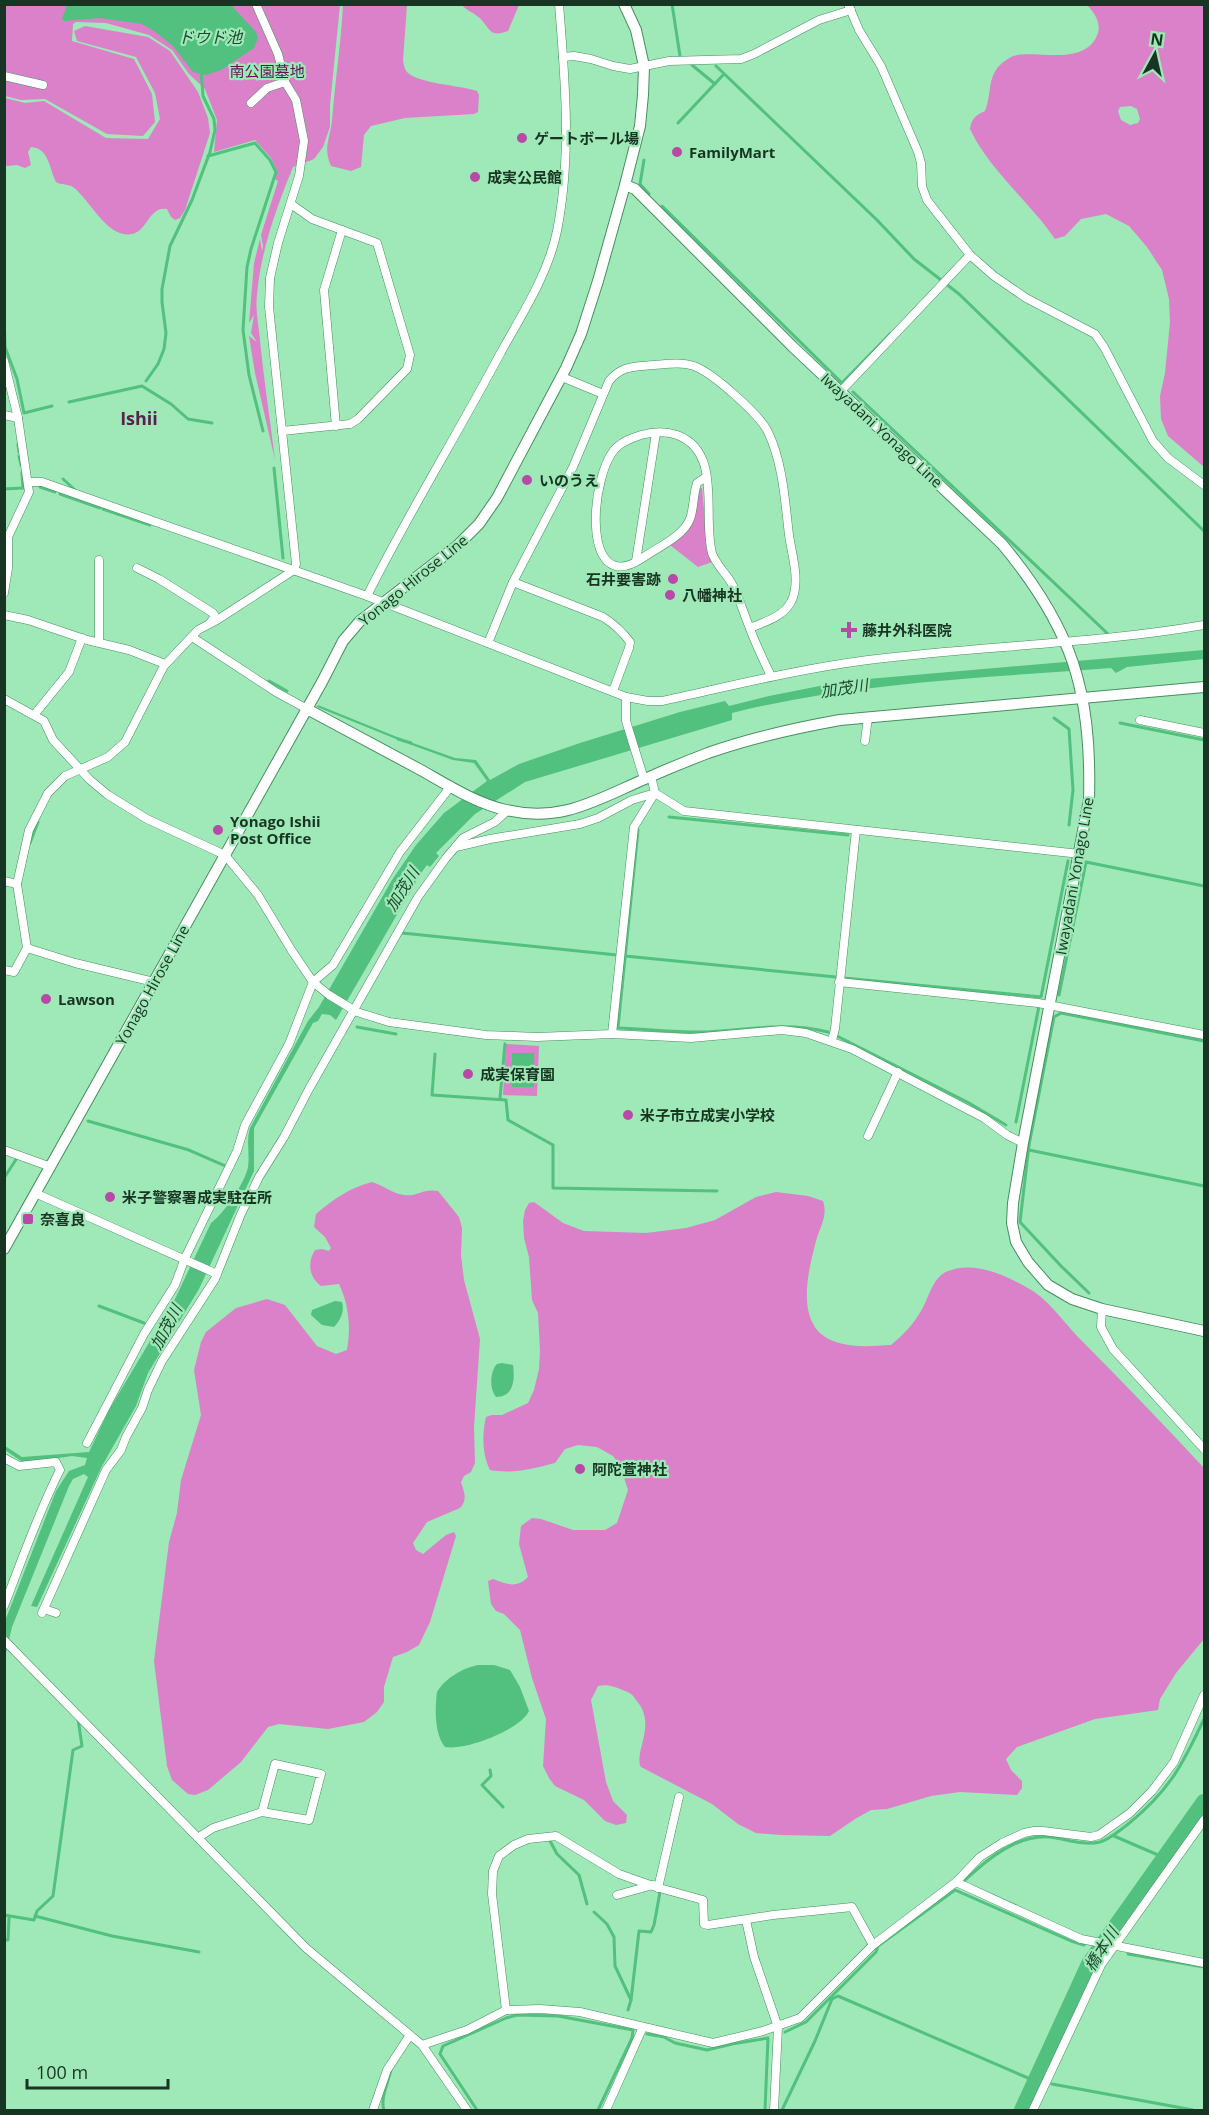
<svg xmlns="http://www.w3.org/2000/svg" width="1209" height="2115" viewBox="0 0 1209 2115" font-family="'Open Sans','Noto Sans JP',sans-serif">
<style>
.green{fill:#da81c9;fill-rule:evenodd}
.water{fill:#52c07e}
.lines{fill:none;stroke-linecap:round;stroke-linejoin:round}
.stream{stroke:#52c07e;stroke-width:3}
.river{stroke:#52c07e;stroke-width:16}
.street-casing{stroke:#478e61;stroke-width:9}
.secondary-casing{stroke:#478e61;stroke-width:12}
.street{stroke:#fff;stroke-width:8}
.secondary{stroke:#fff;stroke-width:10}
.poi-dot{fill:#b849a7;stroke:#9fe8b7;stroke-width:2}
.labels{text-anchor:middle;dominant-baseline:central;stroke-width:4.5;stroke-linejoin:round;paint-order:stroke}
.park-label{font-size:15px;fill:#601055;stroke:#9fe8b7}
.poi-label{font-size:15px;font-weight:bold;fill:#173522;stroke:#9fe8b7;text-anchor:start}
.street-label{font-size:15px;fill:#173522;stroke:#9fe8b7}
.water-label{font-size:16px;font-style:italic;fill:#1d4a2f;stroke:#9fe8b7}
.quarter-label{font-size:18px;font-weight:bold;fill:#58224f;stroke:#9fe8b7}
</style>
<rect width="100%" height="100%" fill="#9fe8b7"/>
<g class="green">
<path d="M4 5H340L330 105V127L323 147 314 159 293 167C277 206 260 253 257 295 255 311 259 326 260 341 264 381 270 420 275 460L255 373 249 336 257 342 251 333 254 315 249 323 254 263 260 239 262 251 263 246 261 235 278 181 275 179 277 171 271 158 255 140 214 152 217 120 205 89 189 74 172 50 149 35 106 23 76 22 73 24 72 41 134 59 152 94 155 122 143 136 107 134 45 99 21 100 5 96Z"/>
<path d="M343 5H407L403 60C404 65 404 69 408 73 421 84 459 85 477 91L479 95 478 112 474 114 405 118 371 126 364 135 361 167 351 171 331 166C323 147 330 139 332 121 335 82 341 43 343 5Z"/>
<path d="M462 5 519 4V5L508 31C487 39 490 25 477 16 471 11 467 11 462 5Z"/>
<path d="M1087 5H1204V467L1168 436 1161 419 1160 396 1165 373 1170 322 1169 299 1162 270 1147 247 1129 226 1106 214 1081 219 1065 236 1055 239C1029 201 990 171 970 129 971 119 976 115 985 111 992 94 987 77 1001 64 1004 61 1009 58 1013 56 1036 49 1086 68 1098 33 1101 22 1094 12 1087 5ZM1131 106 1137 109 1140 119 1138 123 1130 125 1121 120 1118 111 1120 107Z"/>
<path d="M85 26 148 37 170 51 198 92 208 118 210 133 185 210 180 218 175 220 171 217 167 209C150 206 148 228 135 233 109 243 90 199 73 187 69 184 61 185 56 182 49 168 49 148 31 147L28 152 31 165 25 168 17 165 7 166 5 163 6 150 4 149 5 98 25 103 44 101 106 138 148 139 160 119 155 93 136 57 77 41 74 31Z"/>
<path d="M700 488H702L708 552 712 562 698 567 670 545C699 526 692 518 700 488Z"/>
<path d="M506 1044 539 1046 537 1096 503 1095Z"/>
<path d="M372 1182C383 1185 393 1194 404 1195 418 1197 422 1188 438 1191L459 1217 462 1228 461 1255 464 1280 480 1339 474 1427 475 1463 471 1472 464 1476 461 1482C464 1492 468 1499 460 1508L427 1522 413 1543 416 1550 423 1554 446 1535 454 1532 456 1536 453 1546 430 1622 419 1645 407 1652 393 1657 384 1687V1702L377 1712 364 1722 328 1729 279 1724 268 1727 241 1762 208 1790 195 1795 188 1794 172 1780 167 1766 154 1661 169 1542 177 1513 181 1480 201 1415 194 1370 201 1342 206 1332 236 1308 267 1299 285 1305 317 1346 336 1354 347 1350C351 1327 349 1305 339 1284L321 1286C309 1277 307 1263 315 1250L322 1249 329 1251 331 1248 325 1237 314 1227 316 1214C334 1199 349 1188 372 1182Z"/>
<path d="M776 1192 808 1196 823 1201C828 1216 820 1227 816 1241 808 1272 793 1328 836 1342 853 1348 873 1346 891 1345 903 1335 913 1325 921 1311 928 1300 932 1280 944 1273 970 1259 1003 1274 1026 1287 1048 1298 1064 1323 1081 1340 1123 1382 1164 1425 1204 1468V1639L1176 1673 1160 1699 1158 1710 1095 1719 1017 1747 1006 1759 1011 1770 1022 1781V1788L1017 1795 960 1792 931 1796 887 1809 871 1810 855 1819 830 1836 781 1835 756 1833 738 1824 712 1804 641 1767C633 1753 658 1724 636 1700 633 1695 631 1693 625 1691 615 1687 609 1684 598 1686L591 1700 606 1782 613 1801 627 1815 626 1823 616 1825 605 1821 584 1800 555 1786 549 1778 543 1766 546 1719 532 1678 520 1630 504 1614 496 1611 491 1604 488 1581 493 1579C507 1584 516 1589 528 1577L519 1544 521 1526 532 1518 541 1519 573 1530H605L617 1523 628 1490 620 1465 613 1456 597 1447 578 1445 565 1449 555 1463C532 1469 513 1474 490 1470 482 1454 482 1434 486 1417L492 1415H502L528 1403 534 1390 539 1369 540 1351 538 1313 532 1300 529 1257 524 1238 523 1221 525 1210 529 1203 534 1202 563 1223 584 1231 646 1233 686 1228 715 1220 756 1197Z"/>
</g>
<g class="water">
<path d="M67 5H231L256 32 258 38 254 48 221 70 206 75 193 72 173 46 154 31 142 24 99 18 64 21 62 19Z"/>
<path d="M1204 650V659L1127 667 1116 673 1111 668C984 678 856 682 732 713V720L525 782 475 814 436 853 439 856 430 867 427 865 421 873 336 1020 330 1015 322 1014 318 1021 313 1023 254 1128V1171L199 1289 148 1373 136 1406 102 1466 37 1607 31 1606 88 1477 84 1474 73 1479 69 1486 12 1627 5 1657V1621L56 1491 69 1471 85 1465 87 1458 72 1456 24 1463 5 1450V1446L22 1457 89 1452 109 1410 175 1299 211 1223C223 1215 246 1181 248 1167 250 1154 246 1141 250 1128L308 1021 319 1007 392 880 416 845 444 813 487 781 474 763 453 760 409 744 410 742 455 758 476 760 490 780 519 764 580 743 680 712 725 701 729 706 769 696 845 681Z"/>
<path d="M318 705 402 739 401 741 317 707Z"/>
<rect x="512" y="1053" width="22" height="34"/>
<path d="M335 1301 342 1302C345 1311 340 1321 334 1327L322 1325 311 1315 312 1310Z"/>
<path d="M502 1363 513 1365C515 1379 514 1397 496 1397 489 1389 490 1371 497 1364Z"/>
<path d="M478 1665H494L510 1670 520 1687 529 1711C520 1730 465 1751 445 1747 434 1734 435 1707 437 1692 445 1678 463 1668 478 1665Z"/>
</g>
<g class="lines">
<g class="stream">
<path d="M672 4 680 56"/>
<path d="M692 65 715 84"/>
<path d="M716 66 877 220 914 259 959 294 1204 531"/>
<path d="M678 123 724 74"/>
<path d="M208 156 255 143 270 160 276 172 251 249 247 267 243 330 249 375 263 431"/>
<path d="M644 160 640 184 649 194"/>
<path d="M662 206 842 383 891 333"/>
<path d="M4 311 5 347 17 379 24 413 52 406"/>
<path d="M146 381 158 364 164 349 166 333 162 302V289L170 246 192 200 210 152 215 130 214 119 203 96 201 70"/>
<path d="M853 392 1108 634"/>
<path d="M69 402 142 386 171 404 188 419 212 423"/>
<path d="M18 444 19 452"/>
<path d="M19 456 21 465"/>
<path d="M274 468 283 558"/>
<path d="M63 479 75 490"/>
<path d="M40 487 55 492"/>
<path d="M4 489 23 488 22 473"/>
<path d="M60 494 100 508"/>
<path d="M103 509 150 525"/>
<path d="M269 681 287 691"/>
<path d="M1054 718 1069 729 1073 790 1069 825"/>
<path d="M1120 723 1204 740"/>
<path d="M398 739 411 743"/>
<path d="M669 817 848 835"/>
<path d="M30 843 38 822"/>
<path d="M402 933 617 955"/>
<path d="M625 956 836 977"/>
<path d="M844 978 1041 997 1068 861"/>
<path d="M1059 995 1086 862 1204 886"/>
<path d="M357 1027 396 1034"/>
<path d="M618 1027 638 830"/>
<path d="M618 1028C648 1029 678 1033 707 1032 750 1030 785 1021 828 1032"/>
<path d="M837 1036 969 1103 1006 1125"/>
<path d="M435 1054 432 1095 506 1100 508 1120 553 1145V1188L717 1191"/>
<path d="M500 1098 505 1044"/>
<path d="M88 1121 189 1150 228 1167"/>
<path d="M1016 1122 1039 1006"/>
<path d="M1029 1150 1204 1186"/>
<path d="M4 1178 17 1158"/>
<path d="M1089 1293 1061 1266 1020 1222 1029 1145 1054 1017 1061 1013 1204 1041"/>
<path d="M99 1306 144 1323"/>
<path d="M490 1770 491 1776 482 1785 503 1807"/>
<path d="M1114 1836 1165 1858"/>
<path d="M549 1839 557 1854 579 1875 587 1904"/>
<path d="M963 1882C986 1860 1017 1834 1050 1837 1066 1839 1084 1846 1100 1842 1110 1839 1119 1831 1127 1825 1169 1791 1182 1766 1204 1719"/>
<path d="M594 1912 607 1924 614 1937 615 1966 631 2000 628 2010"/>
<path d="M4 1915 34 1920 37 1911 53 1896 73 1750 82 1746 78 1719"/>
<path d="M35 1916 112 1936 199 1952"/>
<path d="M4 1940H8L9 1918"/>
<path d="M4 1952V1959"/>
<path d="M1128 1954 1204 1967"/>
<path d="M631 2000 639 1931 651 1932 654 1925 660 1892"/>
<path d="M785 2032 806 2022 876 1952 878 1946 955 1890 1071 1941 1084 1945"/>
<path d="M647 2034 664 2037 675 2043 707 2050 732 2044 768 2038 765 2110"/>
<path d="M1052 2084 1193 2110"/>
<path d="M384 2110C380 2100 388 2082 391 2070"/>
<path d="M477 2110 440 2054 443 2046 506 2018 517 2015 558 2016 633 2030 632 2038 598 2110"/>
<path d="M782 2110 815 2041 832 1999 838 1996 1028 2078"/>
</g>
<path class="river" d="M1022 2110 1089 1964 1204 1802"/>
<g class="street-casing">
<g id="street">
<path d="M848 4 859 30 881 66 918 152 921 163 922 186 927 200 970 255 994 276 1026 298 1095 334 1104 347 1153 441 1168 458 1204 485"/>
<path d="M563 57 574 56 591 59 613 66 630 69 669 61 741 59 754 54 819 20 851 10"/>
<path d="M4 76 43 85"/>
<path d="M251 103 267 88 285 82"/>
<path d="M4 361 18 418 29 492 8 537V568L4 593"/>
<path d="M562 377 603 394"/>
<path d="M841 391 970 255"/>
<path d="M4 415 18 418"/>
<path d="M336 426 324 290 342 230"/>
<path d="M282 431 350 424 358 419 407 369 410 355 377 243 312 219 291 204"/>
<path d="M706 477 697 483C693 495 694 508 690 519 683 537 656 548 641 559 580 598 590 472 617 447 623 441 632 438 641 435 652 432 665 431 677 435 723 452 702 515 712 553 716 565 726 573 732 584 739 596 743 612 749 626 755 643 763 659 771 676"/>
<path d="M28 482H42L367 596 626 697 648 701H662C731 686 798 669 868 660 980 646 1093 644 1204 625"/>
<path d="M99 560V642"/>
<path d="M636 561 656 433"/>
<path d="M137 568 159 579 213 613 215 616 210 623"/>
<path d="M513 582 603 617C614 624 622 631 630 642L629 648 613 691"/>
<path d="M367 596C408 514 457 435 500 354 522 314 548 275 557 231 572 156 565 79 559 4"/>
<path d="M4 615 28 620 87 640 129 650 165 664"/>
<path d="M192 637 276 692 307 709"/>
<path d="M488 643 513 582 573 467 609 381C622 365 635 367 654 365 668 364 681 362 694 366 713 373 760 415 768 432 783 463 785 502 789 535 792 556 801 582 791 602 783 617 764 622 750 628"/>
<path d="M626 697V721L644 779"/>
<path d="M4 699 44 721 53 740 90 780 108 795 147 819 225 855 258 895 292 951 313 982 329 995 357 1012 389 1022 486 1035 537 1037 612 1034 691 1038 782 1030 806 1033 852 1049 984 1118 1007 1135 1023 1143"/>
<path d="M34 715 69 672 82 638"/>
<path d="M1140 720 1204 733"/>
<path d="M865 741 868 717"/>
<path d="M651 776 655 793 684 811 1080 854"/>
<path d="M456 847 490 839 580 824 598 818 632 800 655 793"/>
<path d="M4 881 17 884"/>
<path d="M4 970 14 972 27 948"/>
<path d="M154 982 75 963 27 948 17 884 29 830 48 793 65 776 108 757 125 742 164 666 198 630 217 620 294 570 296 564 269 307 270 278 278 243 299 176 304 141 296 100 285 82 278 54 256 4"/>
<path d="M839 982 1038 1003 1204 1035"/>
<path d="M612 1034 634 827 655 793"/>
<path d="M832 1040 835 1029 856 830"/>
<path d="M868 1136 898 1072"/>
<path d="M4 1150 51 1167"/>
<path d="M35 1193 217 1274"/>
<path d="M1102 1309 1101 1327 1113 1349 1204 1449"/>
<path d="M87 1443 144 1334 175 1285 185 1258 237 1151 245 1125 289 1044 313 982 333 965 400 852 451 786"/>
<path d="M4 1458 19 1466 56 1462 60 1470C38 1513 22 1560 4 1606"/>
<path d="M44 1609 56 1613"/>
<path d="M42 1613 106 1470 121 1450 126 1437 142 1408 148 1390 162 1361 215 1279 241 1214 259 1177 284 1137 309 1089 418 897 446 858 463 838 495 822 508 810"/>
<path d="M4 1640 306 1948 422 2045 467 2110"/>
<path d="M199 1837 213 1828 262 1812 309 1820 321 1774 275 1764 262 1812"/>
<path d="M956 1882 1081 1939 1204 1963"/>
<path d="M658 1888 679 1797"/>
<path d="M617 1895 653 1885"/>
<path d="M746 1920 754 1957 778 2027 774 2110"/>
<path d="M506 2010 492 1894 493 1871 499 1856 514 1845 528 1839 556 1836 619 1874 656 1887 703 1900 704 1924 708 1925 773 1915 852 1907 873 1945"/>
<path d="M422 2045 467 2030 506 2010 540 2009 580 2012 713 2043 763 2031 800 2018 873 1945 956 1882 980 1857 1002 1843 1024 1833 1034 1831H1043L1091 1837 1099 1835 1130 1813 1152 1791 1174 1762 1204 1695"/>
<path d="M373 2110 387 2070 410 2035"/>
<path d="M606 2110 643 2027"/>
<path d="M1033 2110 1101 1965 1204 1820"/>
</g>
</g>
<g class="secondary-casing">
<g id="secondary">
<path d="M625 185 635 189 793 347 1002 544C1072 628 1092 691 1089 800L1023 1143 1013 1203 1012 1223 1016 1242 1028 1262 1048 1285 1072 1299 1102 1309 1204 1331"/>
<path d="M307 709C345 729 382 749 419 769 446 784 475 803 506 810 561 823 596 800 645 779 665 770 687 761 708 753 751 738 795 728 840 720L1204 687"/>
<path d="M4 1249 322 682 343 641 360 621 458 545 479 524 497 498 566 368 581 334 598 281 625 185 640 126 643 95 644 66 636 30 624 4"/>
</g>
</g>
<use href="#street" class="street"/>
<use href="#secondary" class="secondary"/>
</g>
<g class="poi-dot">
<circle cx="522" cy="138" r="6"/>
<circle cx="677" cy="152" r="6"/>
<circle cx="475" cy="177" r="6"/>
<circle cx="527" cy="480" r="6"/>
<circle cx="673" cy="579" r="6"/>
<circle cx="670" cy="595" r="6"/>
<path d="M846 621h6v6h6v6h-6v6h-6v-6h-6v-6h6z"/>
<circle cx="218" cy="830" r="6"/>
<circle cx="46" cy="999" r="6"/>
<circle cx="468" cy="1074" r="6"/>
<circle cx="628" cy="1115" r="6"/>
<circle cx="110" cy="1197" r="6"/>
<rect x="22" y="1213" width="12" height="12" rx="3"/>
<circle cx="580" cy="1469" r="6"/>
</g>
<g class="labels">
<g class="park-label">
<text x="267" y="71">南公園墓地</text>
</g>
<g class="poi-label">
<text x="534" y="138">ゲートボール場</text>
<text x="689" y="152">FamilyMart</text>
<text x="487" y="177">成実公民館</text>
<text x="539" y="480">いのうえ</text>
<text x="661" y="579" text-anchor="end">石井要害跡</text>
<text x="682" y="595">八幡神社</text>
<text x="862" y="630">藤井外科医院</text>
<text x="230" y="821">Yonago Ishii<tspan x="230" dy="17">Post Office</tspan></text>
<text x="58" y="999">Lawson</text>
<text x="480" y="1074">成実保育園</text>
<text x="640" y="1115">米子市立成実小学校</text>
<text x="122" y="1197">米子警察署成実駐在所</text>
<text x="40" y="1219">奈喜良</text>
<text x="592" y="1469">阿陀萱神社</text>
</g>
<g class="street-label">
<text transform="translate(882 430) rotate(43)">Iwayadani Yonago Line</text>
<text transform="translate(413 580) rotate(-39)">Yonago Hirose Line</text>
<text transform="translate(1074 876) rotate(-80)">Iwayadani Yonago Line</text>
<text transform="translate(152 985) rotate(-61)">Yonago Hirose Line</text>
</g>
<g class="water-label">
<text x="210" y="37">ドウド池</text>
<text transform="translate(844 688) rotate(-8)">加茂川</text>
<text transform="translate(402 889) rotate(-58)">加茂川</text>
<text transform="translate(166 1327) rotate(-62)">加茂川</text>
<text transform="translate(1101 1949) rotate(-57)">橋本川</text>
</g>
<g class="quarter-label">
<text x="139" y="418">Ishii</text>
</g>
</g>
<rect width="1209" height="2115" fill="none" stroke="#173522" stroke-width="12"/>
<g transform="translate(1155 54) rotate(8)" stroke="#9fe8b7" stroke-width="4.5" paint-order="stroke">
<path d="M0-4.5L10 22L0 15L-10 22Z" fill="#173522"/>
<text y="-9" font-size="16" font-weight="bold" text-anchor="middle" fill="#173522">N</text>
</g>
<path d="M27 2079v9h141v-9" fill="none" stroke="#173522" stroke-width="3"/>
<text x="36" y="2079" font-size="18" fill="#173522" stroke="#9fe8b7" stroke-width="4.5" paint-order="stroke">100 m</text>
</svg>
